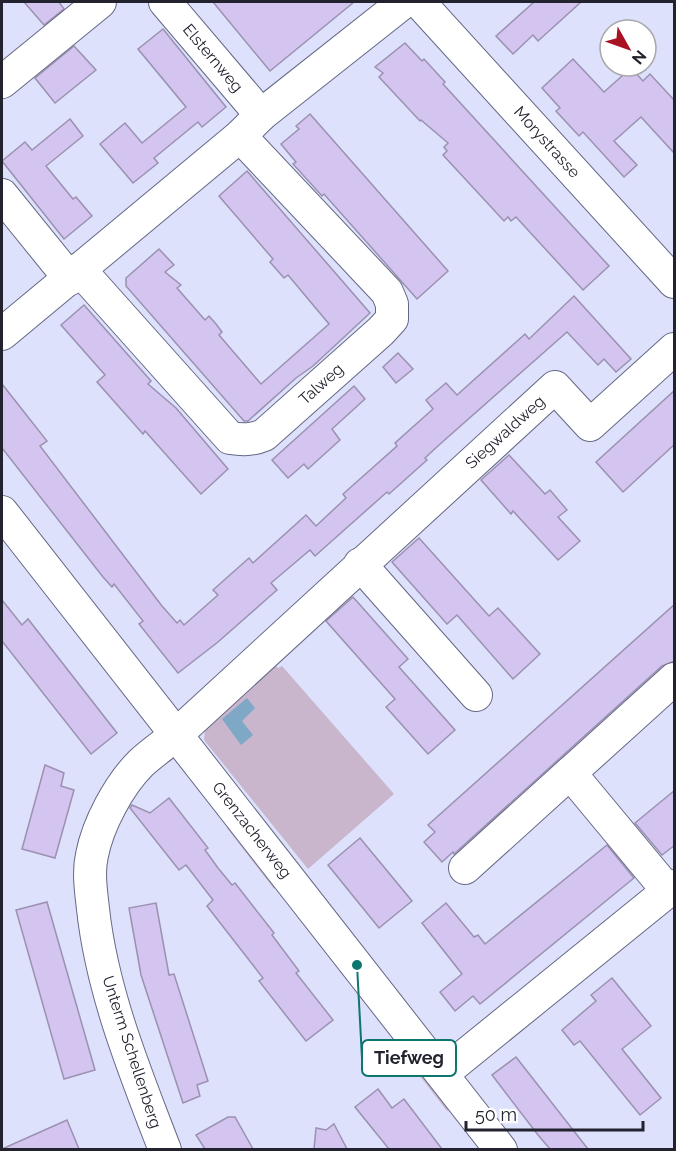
<svg xmlns="http://www.w3.org/2000/svg" width="676" height="1151" viewBox="0 0 676 1151" font-family="Raleway,sans-serif">
<style>
.green{fill:#c9b5cc}
.water{fill:#7ea8c5}
.building{fill:#d3c4f0;stroke:#9b91b0;stroke-width:1.5}
.lines{fill:none;stroke-linecap:round;stroke-linejoin:round}
.minor-casing{stroke:#656885;stroke-width:34}
.minor{stroke:#fff;stroke-width:32}
.labels{text-anchor:middle;dominant-baseline:central;stroke-width:4.5;stroke-linejoin:round;paint-order:stroke}
.street-label{font-size:16px;fill:#22232f;stroke:#fff}
.leader{fill:none;stroke:#0f766e;stroke-width:2}
.callout-dot{fill:#0f766e;stroke:#fff;stroke-width:2}
.callout{fill:#fff;stroke:#0f766e;stroke-width:2}
.callout-label{font-size:18px;text-anchor:middle;font-weight:bold;fill:#22232f}
</style>
<rect width="100%" height="100%" fill="#dde1fc"/>
<g class="green">
<path d="M266 657 278 668 282 666 394 794 308 869 204 740 205 730Z"/>
<path d="M235 827 278 882 274 889 227 828Z"/>
<path d="M415 1057 453 1106 447 1111 409 1062Z"/>
</g>
<path class="water" d="M247 698 255 708 242 721 253 735 241 745 222 719Z"/>
<g class="building">
<path d="M24 2H59L64 9 44 25Z"/>
<path d="M213 2H354L270 71Z"/>
<path d="M534 2H581L538 41 533 35 513 54 496 36Z"/>
<path d="M163 29 226 107 202 127 198 122 154 158 158 163 133 183 100 144 125 123 142 143 186 107 138 49Z"/>
<path d="M405 43 422 61 424 59 445 82 443 84 609 266 583 290 516 217 511 221 508 217 504 221 443 155 447 151 444 147 448 143 421 120 420 121 379 77 383 73 375 67Z"/>
<path d="M74 46 96 70 55 103 35 78Z"/>
<path d="M573 59 604 92 631 68 643 81 650 74 675 101V154L641 117 614 141 637 165 624 177 583 132 579 136 556 111 560 108 542 88Z"/>
<path d="M310 114 448 271 417 299 324 194 322 196 293 164 296 162 281 144 299 129 296 126Z"/>
<path d="M70 119 83 136 46 166 73 199 76 197 92 216 64 239 2 161 25 142 32 150Z"/>
<path d="M247 171 370 313 313 366 296 378 248 421H244L126 286V278L159 249 174 265 165 272 181 285 177 288 205 320 209 316 216 324 222 332 219 335 261 384 329 324 288 275 284 278 270 262 273 259 219 196Z"/>
<path d="M574 296 631 359 616 372 604 359 598 365 567 332 439 445 425 458 427 460 389 494 387 492 315 556 310 550 271 583 277 590 218 642 178 673 139 624 143 621 114 584 112 587 103 577 2 448V384L47 441 40 446 162 606 177 623 180 620 184 625 218 595 213 590 249 558 253 563 306 515 316 526 346 498 343 494 397 446 395 443 433 409 426 400 446 383 457 395 525 334 529 339Z"/>
<path d="M84 305 151 381 148 384 176 408 228 469 201 494 145 431 143 434 97 382 105 375 61 325Z"/>
<path d="M398 353 413 369 396 383 383 367Z"/>
<path d="M354 386 365 399 332 429 340 440 308 469 304 464 288 478 272 460Z"/>
<path d="M675 390V444L623 492 596 462Z"/>
<path d="M509 455 545 494 550 490 567 510 558 517 580 541 558 560 513 511 511 514 481 480Z"/>
<path d="M419 538 489 616 498 608 540 654 513 679 457 615 447 624 392 562Z"/>
<path d="M353 597 408 659 399 667 455 730 428 754 386 707 395 699 326 621Z"/>
<path d="M2 600 22 625 28 619 117 733 91 754 2 641Z"/>
<path d="M675 604V661L662 666 454 854 453 852 442 862 424 842 435 832 428 825Z"/>
<path d="M45 765 64 773 61 786 74 790 55 858 22 849Z"/>
<path d="M675 790V845L662 855 635 823Z"/>
<path d="M169 798 208 848 205 850 218 868 232 885 235 883 274 933 272 935 299 971 296 973 333 1020 306 1041 259 981 263 978 207 906 213 900 186 865 179 870 130 808 132 805 150 813Z"/>
<path d="M360 838 412 901 379 928 328 865Z"/>
<path d="M607 845 634 878 480 1004 473 996 455 1011 440 992 462 974 422 923 446 903 474 937 478 935 485 944Z"/>
<path d="M47 902 95 1070 64 1079 16 910Z"/>
<path d="M156 903 169 975 174 974 208 1081 197 1085 200 1096 183 1103 141 975 129 908Z"/>
<path d="M612 978 651 1026 622 1049 661 1098 640 1115 580 1041 574 1045 562 1030 596 1001 591 995Z"/>
<path d="M516 1057 588 1149H550L538 1135 492 1075Z"/>
<path d="M378 1089 392 1108 404 1099 442 1149H389L355 1107Z"/>
<path d="M228 1117H235L253 1149H205L196 1135Z"/>
<path d="M67 1120 79 1149H2Z"/>
<path d="M334 1124 347 1149H314L316 1128 326 1130Z"/>
</g>
<g class="lines">
<g class="minor-casing">
<g id="minor">
<path d="M165 2 261 115"/>
<path d="M419 2 674 282"/>
<path d="M2 82 100 2"/>
<path d="M2 195 70 279"/>
<path d="M79 269 230 438C243 440 252 440 264 435L381 331 392 319V304L387 292 240 136"/>
<path d="M2 334 240 136 261 115 404 2"/>
<path d="M2 512 501 1150"/>
<path d="M360 564 476 695"/>
<path d="M465 868 570 773"/>
<path d="M668 891 570 773 674 679"/>
<path d="M442 1074 674 886"/>
<path d="M165 1150C135 1072 102 992 93 909 91 891 88 872 92 855 98 824 119 785 141 763 152 753 165 744 177 734L555 387 590 425 674 349"/>
</g>
</g>
<use href="#minor" class="minor"/>
</g>
<g class="labels">
<g class="street-label">
<text transform="translate(213 58) rotate(50)">Elsternweg</text>
<text transform="translate(547 142) rotate(48)">Morystrasse</text>
<text transform="translate(321 384) rotate(-42)">Talweg</text>
<text transform="translate(505 432) rotate(-42)">Siegwaldweg</text>
<text transform="translate(252 830) rotate(52)">Grenzacherweg</text>
<text transform="translate(132 1052) rotate(72)">Unterm Schellenberg</text>
</g>
</g>
<path class="leader" d="M357 965L362 1058"/>
<circle class="callout-dot" cx="357" cy="965" r="6"/>
<rect class="callout" x="362" y="1040" width="94" height="36" rx="6"/>
<g class="callout-label">
<text x="409" y="1064">Tiefweg</text>
</g>
<rect width="676" height="1151" fill="none" stroke="#22232f" stroke-width="6"/>
<g transform="translate(628 48) rotate(130)"><circle r="28" fill="#ffffff" stroke="#a7a7ac" stroke-width="1.5"/>
<path d="M0-4.5L10 22L0 15L-10 22Z" fill="#a91222"/>
<text y="-9" font-size="16" font-weight="bold" text-anchor="middle" fill="#22232f">N</text>
</g>
<path d="M466 1121v9h177v-9" fill="none" stroke="#22232f" stroke-width="3"/>
<text x="475" y="1121" font-size="18" fill="#22232f" stroke="#ffffff" stroke-width="4.5" paint-order="stroke">50 m</text>
</svg>
